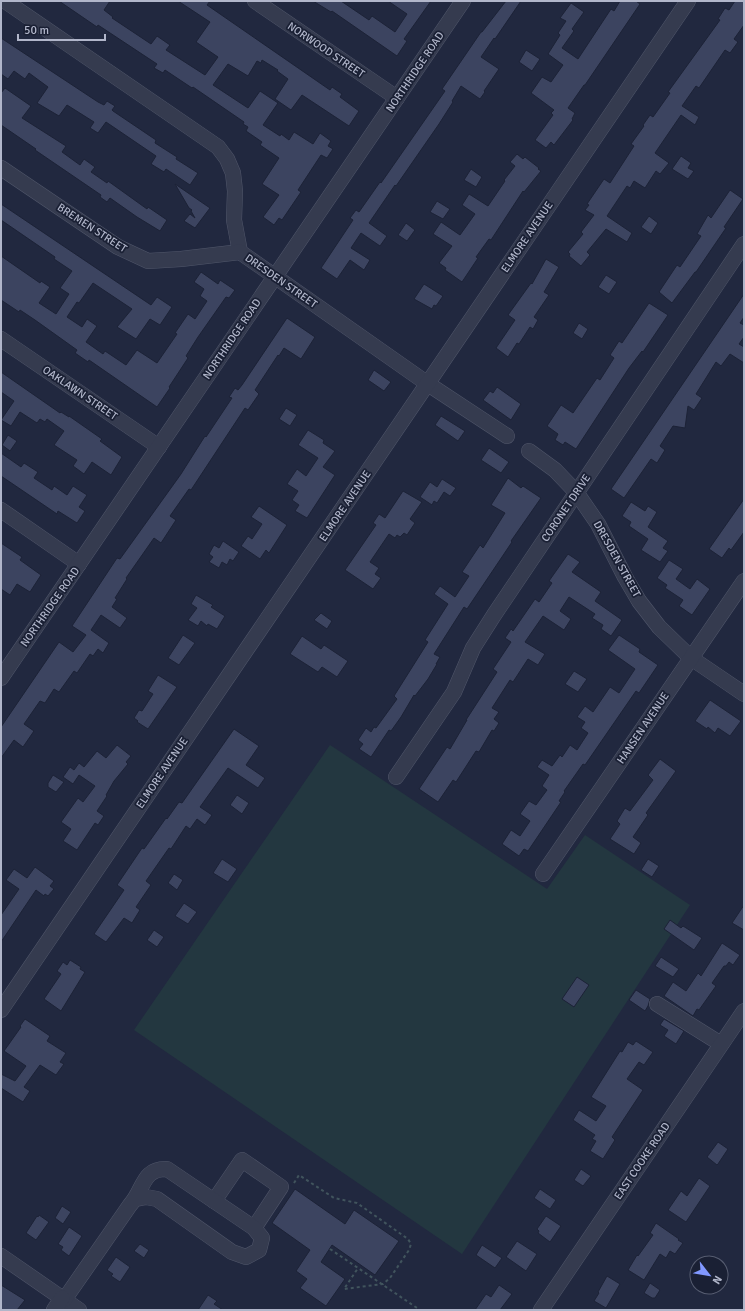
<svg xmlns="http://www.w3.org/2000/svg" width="745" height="1311" viewBox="0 0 745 1311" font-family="Signika,sans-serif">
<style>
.green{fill:#233740}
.building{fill:#3c4460;stroke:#1c2236}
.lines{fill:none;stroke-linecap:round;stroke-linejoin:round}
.minor-casing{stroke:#50566a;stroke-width:16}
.path{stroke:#41545d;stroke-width:2;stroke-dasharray:3 3;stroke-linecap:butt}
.minor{stroke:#353b4f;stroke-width:15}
.labels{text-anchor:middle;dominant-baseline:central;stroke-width:3.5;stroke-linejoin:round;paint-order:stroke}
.street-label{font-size:11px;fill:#b1b6ca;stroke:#1a2034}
</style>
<rect width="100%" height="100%" fill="#21283f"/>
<path class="green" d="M330 745 547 889 585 835 690 905 462 1254 134 1030Z"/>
<g class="building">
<path d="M59 1H110L104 10 113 17 112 18 151 44 157 36 170 45 166 50 205 75 218 57 196 42 210 22 178 1H210L207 5 330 90 332 87 342 94 340 97 359 111 349 126 302 95 291 110 275 99 288 79 277 71 278 70 262 60 261 63 257 61 248 76 228 64 213 85 248 108 260 91 278 103 263 125 280 136 281 134 289 140 294 132 313 144 320 133 331 141 328 146 333 149 327 158 321 155 298 190 301 192 282 220 279 218 274 225 263 217 279 195 262 184 279 158 260 145 262 142 246 131 248 127 243 124 244 122 193 87 192 88 165 70 163 73 154 68 157 64 98 25 97 27Z"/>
<path d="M313 1H341L369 20 372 16 395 32 407 14 388 1H431L404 39 407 41 397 56 332 11 331 12Z"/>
<path d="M506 1H521L495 39 494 38 481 57 499 69 484 91 485 92 480 99 461 86 452 101 453 102 439 124 396 186 395 185 369 223 387 236 380 246 361 233 351 248 370 260 364 270 350 260 337 279 321 268 353 220 350 218 356 210 359 212 380 182 381 183 445 91 442 89 481 32H482Z"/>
<path d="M620 1H636L640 4 585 85H584L568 108 575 113 572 119 573 120 554 145 551 142 546 148 535 140 553 115 551 113 554 110 531 93 542 77 551 82 563 65 548 54 560 35 558 33 566 21 560 18 571 3 584 12 572 29 574 31 562 48 578 59 611 9 614 11Z"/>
<path d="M735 1H744V25L734 39 738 42 730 53 725 50 699 88 696 86 682 106 699 117 695 125 681 115 655 153 669 163 660 174 656 171 645 188 634 181 630 188 627 186 607 216 632 233 627 242 606 229 587 252 590 255 581 266 569 256 570 254 568 252 583 234 581 232 594 215 585 210 589 205 587 204 604 179 610 183 634 146 631 144 644 126 643 125 650 115 653 117 670 93 668 92 720 20 718 19 725 8 729 10Z"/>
<path d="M1 38 98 102 104 105 107 101 115 106 112 110 113 111 156 140 155 143 177 157 176 159 198 173 190 185 166 169 164 172 151 164 156 156 106 122 98 133 90 128 94 122 67 105 59 116 37 103 48 87 29 73 25 79 14 71 8 79 1 74Z"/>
<path d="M526 50 540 59 532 71 519 62Z"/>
<path d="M5 88 31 106 22 118 66 146 62 152 80 165 84 159 95 167 91 172 107 183 108 181 147 209 148 207 167 220 160 231 137 217 110 198 107 202 100 197 101 195 35 150 36 149 1 125V93Z"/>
<path d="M517 154 523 159 525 157 539 168 538 169 541 171 524 192 523 191 491 240 489 239 476 257 478 258 462 282 445 270 446 268 439 263 452 246 433 234 441 222 460 235 475 214 462 205 469 194 488 206 505 181 504 180 515 166 510 162Z"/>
<path d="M681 156 691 163 688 168 694 171 688 179 672 169Z"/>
<path d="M471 169 482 177 476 187 464 180Z"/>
<path d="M175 184 210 208 195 228 184 221 190 214 195 218 191 211 192 210 189 208Z"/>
<path d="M730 190 743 199 724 227 726 228 696 272H695L672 303 659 292 677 265 680 267 701 236 697 234 708 215 711 218Z"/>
<path d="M437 201 450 209 443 219 430 212Z"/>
<path d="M1 204 151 305 157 297 172 307 160 325 150 319 136 339 117 327 132 309 93 283 79 303 77 302 67 317 82 327 87 319 97 326 86 342 103 354 105 351 126 365 137 350 157 363 177 334 175 333 188 314 195 319 207 301 200 296 204 289 194 282 201 272 218 284 220 280 235 290 229 298 226 297 198 337 186 356 188 358 169 387 170 388 157 407 89 360 88 362 75 353 77 350 35 320 20 310 19 312 1 300V256L40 283 41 281 50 287 39 303 56 314 69 294 60 288 72 271 54 259 55 257 1 220Z"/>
<path d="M649 216 658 223 651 234 641 227Z"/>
<path d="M406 223 415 230 407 241 398 235Z"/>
<path d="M546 259 559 267 544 292 549 295 534 317 538 320 533 329 530 327 519 344 517 343 508 357 496 348 515 320 508 315 531 283 532 284Z"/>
<path d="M606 275 617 282 609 294 598 287Z"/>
<path d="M424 284 443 296 436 306 434 305 432 309 414 299Z"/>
<path d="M744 294V317L740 323 744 325V337L739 344 744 347V363L730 354 721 366 716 362 696 394 702 398 694 410 688 406 685 428 673 426 660 446 665 450 657 463 651 459 624 498 611 489Z"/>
<path d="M649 303 668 315 643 352 642 351 629 368 576 449 565 442 563 445 555 440 558 434 547 426 561 405 573 413 597 378 600 380 614 358 610 355 619 341 622 343Z"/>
<path d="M287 318 315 337 301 359 284 348 279 356 278 355 255 390 259 394 248 410 245 408 191 490 189 489 170 516 176 520 161 543 154 538 126 578 127 579 115 598 117 599 112 607 127 618 120 628 101 615 91 630 109 643 103 653 98 649 93 656 90 654 77 673 74 671 59 692 54 689 45 703 40 701 24 724 34 731 23 747 14 740 1 758V727L59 642 73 652 86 635 72 626 117 558 120 559 181 474 205 436 206 437 232 398 229 397 235 388 238 390 242 385Z"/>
<path d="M579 323 588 329 582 339 573 333Z"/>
<path d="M374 370 391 382 384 391 368 380Z"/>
<path d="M1 372 60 413 61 412 69 417V416L102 439 100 441 122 457 111 475 92 462 84 474 73 466 77 460 54 445 64 431 47 419 45 422 40 419 37 423 20 412 11 426 1 420 14 401 1 392Z"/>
<path d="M497 387 521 404 511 420 483 400 490 391 493 393Z"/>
<path d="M286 408 297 415 290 426 279 419Z"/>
<path d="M441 416 465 431 458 441 435 425Z"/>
<path d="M308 430 324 440 323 443 335 451 323 467 335 475 307 518 295 511 299 505 292 500 298 491 287 484 297 469 306 476 318 458 298 445Z"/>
<path d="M8 435 17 441 10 451 2 445Z"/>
<path d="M489 448 509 462 501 473 481 460Z"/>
<path d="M1 453 21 467 24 463 38 472 34 478 52 490 54 486 67 495 73 486 87 495 79 507 85 511 77 523 58 511 57 514 1 476Z"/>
<path d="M508 478 521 488 523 486 541 498 511 541 512 542 467 609 464 607 434 654 440 657 436 664H437L428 679 415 696 414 695 401 717 391 731 389 730 371 757 359 749 363 744 358 740 366 728 371 732 374 727 376 728 397 699 394 696 428 642 425 640 448 604 434 594 440 586 455 597 469 576 462 572 480 545 483 548 505 513 491 505Z"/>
<path d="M442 479 456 488 450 496 444 492 437 503 434 501 432 505 420 497 430 482 437 487Z"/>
<path d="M403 491 422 502 410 519 415 523 407 535 404 533 400 537 397 535 395 538 389 534 370 562 379 568 375 574 381 578 373 589 345 570 376 525 373 523 379 514 385 518Z"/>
<path d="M744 499V532L731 550 729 548 722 558 709 549Z"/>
<path d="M631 502 645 511 648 506 657 512 648 527 668 541 663 548 668 551 660 562 641 550 648 539 629 526 631 522 622 516Z"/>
<path d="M259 506 287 525 269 553 266 550 260 559 241 546 248 536 252 539 262 524 251 517Z"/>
<path d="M223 541 239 552 233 561 230 559 227 565 222 562 219 568 209 562 213 557 209 554 214 545 219 548Z"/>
<path d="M1 543 22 557 20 560 41 575 30 592 17 584 10 595 1 589Z"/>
<path d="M568 554 580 562 572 572 601 592 595 601 622 620 611 636 601 629 603 625 592 618 595 614 569 597 560 611 571 619 564 630 543 616 525 642 545 654 538 665 528 659 513 682 510 680 492 708 499 712 494 719 499 723 494 731 492 730 479 752 476 751 456 782 453 780 438 802 419 789 447 747 450 749 467 720H466L497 672 493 669 511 642 505 638 511 629 513 631 535 599 539 602 552 583 549 581Z"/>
<path d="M669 560 683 569 676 579 690 589 697 579 710 589 692 615 679 606 683 600 665 588 667 585 657 578Z"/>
<path d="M196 595 213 605 211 607 225 616 217 629 208 624 207 626 201 621 198 626 188 620 197 608 191 604Z"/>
<path d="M321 613 332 621 327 629 314 620Z"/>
<path d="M183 635 195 643 179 665 168 658Z"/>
<path d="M619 635 640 649 639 652 658 665 639 693 636 691 585 765 583 764 564 791 565 792 559 801 561 802 528 851 524 849 519 856 502 844 511 830 520 836 530 821 520 814 529 801 536 805 547 790 542 786 549 775 537 767 542 760 552 766 560 755 562 757 570 745 577 750 588 733 581 728 585 722 577 717 585 706 593 712 610 687 619 693 635 669 608 650Z"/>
<path d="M302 636 321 649 324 645 348 661 337 677 322 667 318 672 290 654Z"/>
<path d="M574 671 587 679 578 692 565 684Z"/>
<path d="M158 675 177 687 148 729 137 722 138 721 134 718 139 710 142 711 153 694 148 691Z"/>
<path d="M710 700 741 721 730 736 718 728 715 733 708 727 707 729 695 721Z"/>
<path d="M234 729 259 746 246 765 265 778 258 788 228 768 200 807 212 815 205 825 197 819 190 829 186 826 171 849 169 848 146 881 151 885 136 907 140 910 132 923 124 918 106 942 94 934 124 890 117 885 142 848 144 849 166 818 167 819 179 802 182 803Z"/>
<path d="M117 745 131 756 126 762 128 764 114 781 106 795 107 796 97 811 104 816 98 825 95 823 77 850 63 841 71 829 61 822 78 798 83 802 95 786 79 775 73 784 63 777 70 767 74 770 79 763 84 767 97 751 106 758Z"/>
<path d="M660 759 676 771 646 813 648 815 633 837 641 843 634 854 610 839 620 824 617 821 625 808 630 811 653 780 648 775Z"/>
<path d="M53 775 64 782 56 792 48 787V783Z"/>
<path d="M237 795 249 803 242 814 230 805Z"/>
<path d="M222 859 237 869 228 882 213 873Z"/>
<path d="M648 859 659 866 652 877 641 870Z"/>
<path d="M35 867 54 881 50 886 54 889 48 896 45 894 44 896 36 890 1 942V915L19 889 6 880 14 869 27 878Z"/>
<path d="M174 874 183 880 177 890 168 883Z"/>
<path d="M184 903 197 912 188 924 175 916Z"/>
<path d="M744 905V930L732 923Z"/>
<path d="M670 920 681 928 683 926 702 938 694 950 664 929Z"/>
<path d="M154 930 164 937 157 947 147 940Z"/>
<path d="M722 943 740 955 733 965 729 962 726 966H724L712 983 716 986 699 1010 697 1009 693 1016 664 996 673 982 686 991 698 973 701 976Z"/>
<path d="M661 957 679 969 673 977 655 966Z"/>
<path d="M70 960 81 967 80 969 85 972 61 1011 44 999 61 974 57 971 63 962 67 965Z"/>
<path d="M577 977 589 985 574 1007 562 999Z"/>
<path d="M636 990 650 999 648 1006 645 1011 629 1000Z"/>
<path d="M25 1019 50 1036 47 1041 66 1053 60 1062 64 1064 56 1075 40 1065 24 1087 30 1091 23 1102 1 1088V1074L15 1081 26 1066 4 1051 21 1027 20 1026Z"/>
<path d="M664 1019 684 1031 676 1044 664 1036 668 1030 660 1025Z"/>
<path d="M636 1041 653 1052 644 1065 639 1062 627 1079 643 1090 612 1137 615 1140 603 1159 590 1151 596 1141 592 1139 595 1135 573 1120 579 1110 596 1121 606 1106 591 1097 620 1051 622 1052 628 1042 633 1045Z"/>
<path d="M718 1142 728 1149 718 1164 717 1165 707 1157Z"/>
<path d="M581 1169 591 1176 583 1186 574 1180Z"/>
<path d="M699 1178 710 1186 686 1222 668 1210 681 1191 687 1196Z"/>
<path d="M295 1189 345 1224 354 1210 399 1241 375 1275 332 1245 321 1262 345 1279 326 1306 300 1288 307 1279 296 1271 310 1250 272 1223Z"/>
<path d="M540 1189 556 1200 550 1209 534 1198Z"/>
<path d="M62 1206 71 1212 63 1224 55 1218Z"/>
<path d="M39 1215 49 1222 36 1240 26 1233 37 1216 38 1217Z"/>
<path d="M546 1216 561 1226 550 1242 538 1233 539 1231 537 1229Z"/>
<path d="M656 1223 679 1239 678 1240 683 1243 675 1254 670 1251 666 1258 660 1254 644 1280 628 1270 637 1255 638 1256 653 1235 650 1233Z"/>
<path d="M69 1227 82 1236 69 1256 61 1250 63 1247 58 1244Z"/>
<path d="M517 1241 537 1254 526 1271 506 1257Z"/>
<path d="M140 1244 149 1250 144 1258 134 1251Z"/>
<path d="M482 1245 502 1258 495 1268 476 1255Z"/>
<path d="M116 1257 130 1267 120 1282 111 1276 113 1274 107 1270Z"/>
<path d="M607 1276 620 1284 606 1308 594 1301 599 1293 598 1292Z"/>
<path d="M650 1283 660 1290 655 1298H652L644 1293Z"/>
<path d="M1 1285 25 1300 17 1310H1Z"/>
<path d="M499 1285 512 1294 500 1310H475L486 1294 491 1297Z"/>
<path d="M208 1295 217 1301 214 1304 223 1310H198Z"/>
</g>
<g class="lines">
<g class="minor-casing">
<g id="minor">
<path d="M5 1 218 147 227 159 233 173 235 191 234 220 240 252 428 384 507 436"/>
<path d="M255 1 397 98"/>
<path d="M1 168 118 247 148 261 181 259 240 252"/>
<path d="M1 339 159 447"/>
<path d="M529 451 555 470 576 492 598 524 625 577 639 601 659 627 691 658 744 694"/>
<path d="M1 510 79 564"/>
<path d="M1 678 463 1"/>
<path d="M396 777 454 692 473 648 494 615 744 244"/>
<path d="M543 874 744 581"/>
<path d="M657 1004 721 1044"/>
<path d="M1 1010 688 1"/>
<path d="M214 1201 242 1160 281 1187 254 1228"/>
<path d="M1 1256 79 1310"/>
<path d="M64 1300 130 1205C144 1190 142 1168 167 1169L254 1228 262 1238 259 1250 246 1257 232 1252 157 1199 146 1197 136 1199"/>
<path d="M54 1310 62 1298"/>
<path d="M541 1310 744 1011"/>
</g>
</g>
<g class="path">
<path d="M294 1183 299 1175 334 1198 357 1203 408 1239 411 1244 409 1250 390 1278 383 1284 344 1289 358 1268"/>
<path d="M330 1249 420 1310"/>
</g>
<use href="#minor" class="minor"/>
</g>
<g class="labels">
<g class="street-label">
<text transform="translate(326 50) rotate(34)">NORWOOD STREET</text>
<text transform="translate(415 72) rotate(-56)">NORTHRIDGE ROAD</text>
<text transform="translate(92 228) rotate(33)">BREMEN STREET</text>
<text transform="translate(527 237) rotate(-56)">ELMORE AVENUE</text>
<text transform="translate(281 281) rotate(35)">DRESDEN STREET</text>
<text transform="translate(232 339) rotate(-56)">NORTHRIDGE ROAD</text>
<text transform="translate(80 393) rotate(34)">OAKLAWN STREET</text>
<text transform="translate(345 506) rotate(-56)">ELMORE AVENUE</text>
<text transform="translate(566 508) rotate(-56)">CORONET DRIVE</text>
<text transform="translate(617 559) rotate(61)">DRESDEN STREET</text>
<text transform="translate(50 607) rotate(-55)">NORTHRIDGE ROAD</text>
<text transform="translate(643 728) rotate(-56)">HANSEN AVENUE</text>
<text transform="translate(162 773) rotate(-56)">ELMORE AVENUE</text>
<text transform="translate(642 1161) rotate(-56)">EAST COOKE ROAD</text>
</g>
</g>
<rect width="745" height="1311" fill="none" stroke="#b1b6ca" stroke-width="4"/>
<g transform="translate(709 1275) rotate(121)"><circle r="19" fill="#1a2034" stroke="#565c70"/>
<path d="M0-3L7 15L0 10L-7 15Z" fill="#8198ff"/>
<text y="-6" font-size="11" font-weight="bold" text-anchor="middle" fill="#b1b6ca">N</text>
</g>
<path d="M18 34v6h87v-6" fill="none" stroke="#b1b6ca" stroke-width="2"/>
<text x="24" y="34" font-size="12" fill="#b1b6ca" stroke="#1a2034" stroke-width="3" paint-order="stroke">50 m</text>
</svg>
